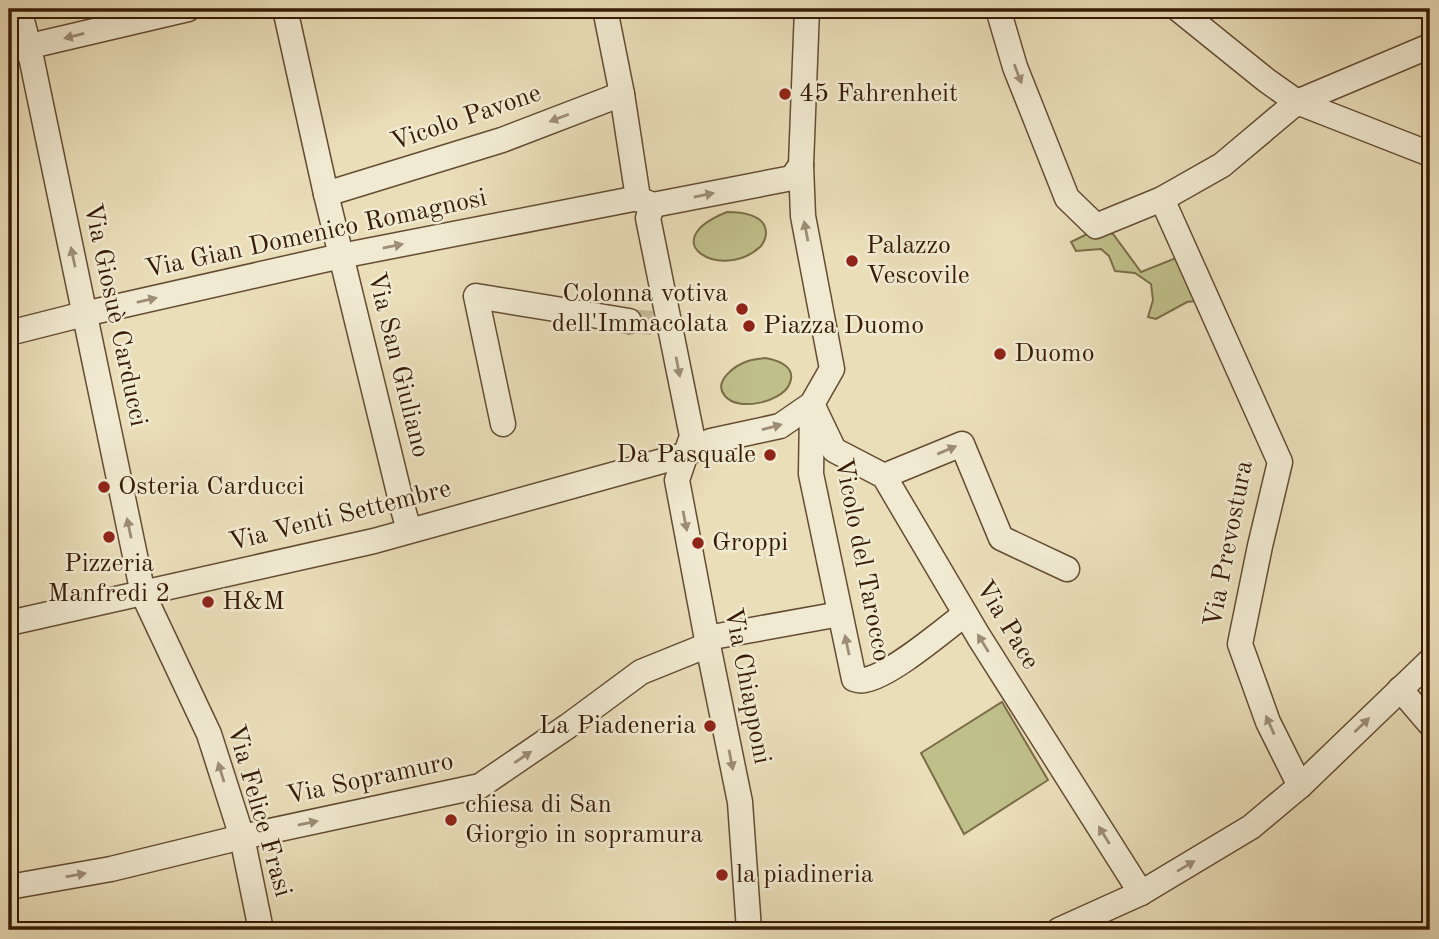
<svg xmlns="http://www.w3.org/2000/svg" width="1439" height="939" viewBox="0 0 1439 939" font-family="'Old Standard TT',serif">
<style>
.green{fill:#bfbf8a;stroke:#7b6d48;stroke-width:2}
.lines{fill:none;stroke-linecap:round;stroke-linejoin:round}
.street-tunnel{stroke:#c6b795;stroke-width:24;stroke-dasharray:24 12;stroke-linecap:butt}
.street-casing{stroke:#644c32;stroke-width:27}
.street{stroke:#f1ead2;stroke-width:24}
.oneway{fill:#9d8d76}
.poi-dot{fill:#8f2418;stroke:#f1ead2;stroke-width:2.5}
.labels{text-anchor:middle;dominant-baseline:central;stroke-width:5;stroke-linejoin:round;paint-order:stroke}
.poi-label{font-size:26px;fill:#371b05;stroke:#f1ead2;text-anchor:start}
.street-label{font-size:26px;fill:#371b05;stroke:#f1ead2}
</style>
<rect width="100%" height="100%" fill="#eadeb9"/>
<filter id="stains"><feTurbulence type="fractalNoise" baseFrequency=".00286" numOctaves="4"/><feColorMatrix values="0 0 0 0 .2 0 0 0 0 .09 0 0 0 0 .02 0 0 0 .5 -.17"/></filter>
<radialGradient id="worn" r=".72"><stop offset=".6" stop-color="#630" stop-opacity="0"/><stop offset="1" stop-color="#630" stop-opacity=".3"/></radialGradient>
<g class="green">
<path d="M727 212C740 212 766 214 766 233 766 238 763 244 760 247 722 282 652 242 727 212Z"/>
<path d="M1095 230 1113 234 1141 272 1181 256 1203 300 1187 302 1156 319 1148 317 1153 300 1151 284 1135 273 1115 271 1109 256 1101 249 1076 251 1071 242Z"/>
<path d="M765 358C778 360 798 367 789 385 781 402 738 412 725 396 712 381 736 365 748 361 754 359 759 359 765 358Z"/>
<path d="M1002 702 1048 780 964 834 921 753Z"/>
</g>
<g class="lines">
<path class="street-tunnel" d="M629 321 652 323"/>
<g class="street-casing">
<g id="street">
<path d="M19 9 29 47 143 594 209 734 242 837 261 930"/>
<path d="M285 9 326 194 403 509 409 530"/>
<path d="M605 9 622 94 638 198"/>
<path d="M998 9 1015 67 1067 198 1096 226 1162 199 1222 165 1297 102 1430 46"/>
<path d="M1178 9 1266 80 1297 102 1430 154"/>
<path d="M9 51 188 9"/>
<path d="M326 194 502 140 622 94"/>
<path d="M638 199 653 205 792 178 801 165"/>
<path d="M1162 199 1280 462 1260 546 1240 644 1268 722 1300 786"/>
<path d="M653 205 648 218 692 436 677 480 708 645 740 802 749 930"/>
<path d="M9 333 84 314 341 256 638 198"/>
<path d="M812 404 834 450 884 476 979 637 1141 893"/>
<path d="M812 410 811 474 854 679C857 680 861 681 864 680 889 677 944 630 965 614"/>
<path d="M503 424 476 296 629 321"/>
<path d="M884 476 962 444 1001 538 1067 569"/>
<path d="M9 623 374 541 684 455 711 441 780 426 812 404 832 369 803 216 801 165 807 9"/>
<path d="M707 638 840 614"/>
<path d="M1400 689 1430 724"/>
<path d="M9 887 111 869 242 837 480 786 568 726 641 672 708 645"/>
<path d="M1059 930 1141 893 1251 827 1300 786 1430 661"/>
</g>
</g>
<use href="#street" class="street"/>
</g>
<defs><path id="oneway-solid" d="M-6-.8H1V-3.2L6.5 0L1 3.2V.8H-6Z" transform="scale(1.75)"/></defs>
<g class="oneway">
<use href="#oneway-solid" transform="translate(74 36) rotate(166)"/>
<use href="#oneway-solid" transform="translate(1018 74) rotate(69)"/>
<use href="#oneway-solid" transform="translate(559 118) rotate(159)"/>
<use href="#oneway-solid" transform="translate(704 195) rotate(-11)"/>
<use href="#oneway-solid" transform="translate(806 231) rotate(-101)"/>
<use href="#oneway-solid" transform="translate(393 246) rotate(-11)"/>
<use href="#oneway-solid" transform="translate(73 257) rotate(-102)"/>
<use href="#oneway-solid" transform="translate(147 300) rotate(-13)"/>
<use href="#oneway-solid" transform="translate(678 367) rotate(79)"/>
<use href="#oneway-solid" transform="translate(772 427) rotate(-15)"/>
<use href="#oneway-solid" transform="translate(947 450) rotate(-23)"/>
<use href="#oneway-solid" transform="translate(685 521) rotate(79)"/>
<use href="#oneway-solid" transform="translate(129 528) rotate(-102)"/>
<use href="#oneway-solid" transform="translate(983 643) rotate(-122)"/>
<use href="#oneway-solid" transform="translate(847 645) rotate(-102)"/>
<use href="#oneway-solid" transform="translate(1270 725) rotate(-114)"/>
<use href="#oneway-solid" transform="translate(1362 725) rotate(-44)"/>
<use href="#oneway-solid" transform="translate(523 757) rotate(-34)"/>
<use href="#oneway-solid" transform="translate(731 760) rotate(79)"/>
<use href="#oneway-solid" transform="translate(221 772) rotate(-107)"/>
<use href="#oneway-solid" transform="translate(308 823) rotate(-12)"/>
<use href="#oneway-solid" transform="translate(1104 835) rotate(-122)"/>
<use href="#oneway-solid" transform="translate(1186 866) rotate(-31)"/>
<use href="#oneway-solid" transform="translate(76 875) rotate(-10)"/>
</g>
<g class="poi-dot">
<circle cx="785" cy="94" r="7"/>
<circle cx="852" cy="261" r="7"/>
<circle cx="742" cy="309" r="7"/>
<circle cx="749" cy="326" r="7"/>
<circle cx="1000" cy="354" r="7"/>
<circle cx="770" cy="455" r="7"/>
<circle cx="104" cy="487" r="7"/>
<circle cx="109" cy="537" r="7"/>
<circle cx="698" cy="543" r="7"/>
<circle cx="208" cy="602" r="7"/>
<circle cx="710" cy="726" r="7"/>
<circle cx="451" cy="820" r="7"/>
<circle cx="722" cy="875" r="7"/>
</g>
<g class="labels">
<g class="poi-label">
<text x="799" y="94">45 Fahrenheit</text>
<text x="866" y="246">Palazzo<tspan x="866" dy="30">Vescovile</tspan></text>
<text x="728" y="294" text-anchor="end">Colonna votiva<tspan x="728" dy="30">dell'Immacolata</tspan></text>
<text x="763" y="326">Piazza Duomo</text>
<text x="1014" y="354">Duomo</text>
<text x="756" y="455" text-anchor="end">Da Pasquale</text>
<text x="118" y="487">Osteria Carducci</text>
<text x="712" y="543">Groppi</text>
<text x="109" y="564" text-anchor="middle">Pizzeria<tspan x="109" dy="30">Manfredi 2</tspan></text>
<text x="222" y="602">H&amp;M</text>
<text x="696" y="726" text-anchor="end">La Piadeneria</text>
<text x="465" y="805">chiesa di San<tspan x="465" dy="30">Giorgio in sopramura</tspan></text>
<text x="736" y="875">la piadineria</text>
</g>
<g class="street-label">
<text transform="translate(466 118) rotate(-19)">Vicolo Pavone</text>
<text transform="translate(316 234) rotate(-12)">Via Gian Domenico Romagnosi</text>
<text transform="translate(115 315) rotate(78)">Via Giosuè Carducci</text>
<text transform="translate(398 365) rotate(76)">Via San Giuliano</text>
<text transform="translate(340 516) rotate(-14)">Via Venti Settembre</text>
<text transform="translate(1229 544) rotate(-79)">Via Prevostura</text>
<text transform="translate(862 560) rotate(79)">Vicolo del Tarocco</text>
<text transform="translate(1007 625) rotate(59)">Via Pace</text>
<text transform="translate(747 686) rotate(79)">Via Chiapponi</text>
<text transform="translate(370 779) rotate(-12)">Via Sopramuro</text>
<text transform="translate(259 811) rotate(74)">Via Felice Frasi</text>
</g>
</g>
<rect width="1439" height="939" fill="none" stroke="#eadeb9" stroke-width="35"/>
<rect x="10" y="10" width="1418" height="918" fill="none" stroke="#371b05" stroke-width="3.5"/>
<rect x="18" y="18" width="1404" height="904" fill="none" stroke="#371b05" stroke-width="2"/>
<rect width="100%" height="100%" filter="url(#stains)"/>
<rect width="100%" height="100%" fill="url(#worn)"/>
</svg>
